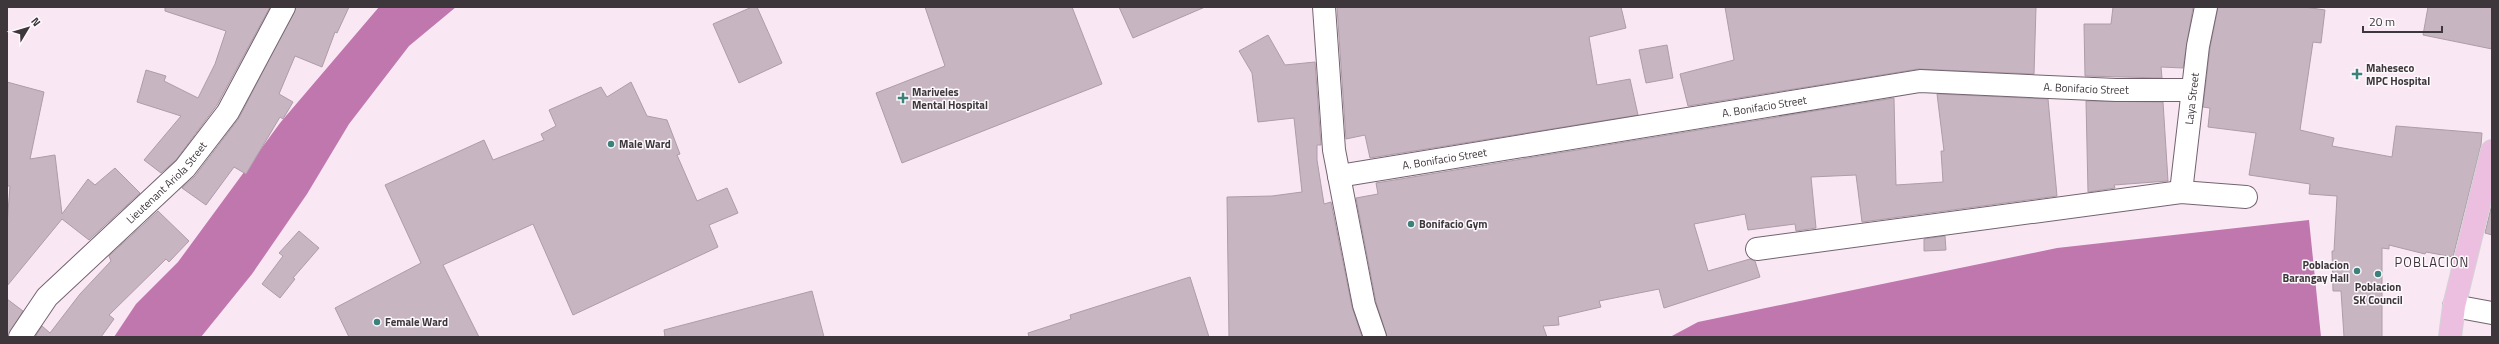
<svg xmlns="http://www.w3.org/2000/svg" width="2499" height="344" viewBox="0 0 2499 344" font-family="'Titillium Web',sans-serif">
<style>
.water{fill:#bf77ad}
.building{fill:#c7b5c2;stroke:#ae9ca8}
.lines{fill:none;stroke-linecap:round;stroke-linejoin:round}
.street-casing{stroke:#73636f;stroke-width:24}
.primary-casing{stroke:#d4d3d4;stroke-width:24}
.street{stroke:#fff;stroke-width:22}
.primary{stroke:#ecbee0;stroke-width:22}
.poi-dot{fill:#3c827b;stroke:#fdf9fc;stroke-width:1.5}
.labels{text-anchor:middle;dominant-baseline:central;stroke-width:3;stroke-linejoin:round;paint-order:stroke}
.poi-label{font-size:11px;font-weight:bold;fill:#3d363b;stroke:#fdf9fc;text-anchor:start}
.street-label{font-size:11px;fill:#3d363b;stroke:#fdf9fc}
.quarter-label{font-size:13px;letter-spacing:1px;fill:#41333d;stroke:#fdf9fc}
</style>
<rect width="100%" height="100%" fill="#fae7f4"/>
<g class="water">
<path d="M379 7H456L409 46 349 124 307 194 252 274 201 337H114L136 304 178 262 280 123Z"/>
<path d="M2309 220 2321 337H1670L1698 322 2057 248Z"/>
</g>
<g class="building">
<path d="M165 7H270L217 105 176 160 161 173 144 160 181 116 137 102 146 70 166 76 164 81 198 98 215 64 226 31 165 11Z"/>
<path d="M296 7H349L337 33 335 32 322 67 295 56 279 94 293 102 283 119 280 117 246 174 234 167 206 205 182 188 195 176 239 118Z"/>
<path d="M752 7H757L782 63 739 83 713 24Z"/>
<path d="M925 7H1072L1102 84 902 163 876 93 945 66Z"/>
<path d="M1119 7H1205L1133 38Z"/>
<path d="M1337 7H1621L1626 28 1589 37 1597 85 1630 79 1638 115 1370 158 1365 135 1346 139Z"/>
<path d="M1725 7H2036L2034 74 1918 69 1688 106 1680 74 1734 60Z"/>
<path d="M2113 7H2193L2183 68 2161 67 2162 78 2085 76 2084 24H2111Z"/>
<path d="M2218 7H2304L2325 10 2321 43 2313 42 2300 130 2334 138 2332 146 2392 157 2396 126 2482 133 2481 145 2453 257 2426 252 2425 254 2389 245V249L2382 248V337H2344L2341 291H2333L2332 251H2334L2337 196 2309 194 2310 184 2249 175 2256 133 2208 127 2210 108 2203 107 2210 48Z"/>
<path d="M2428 7H2492V49L2423 35Z"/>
<path d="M1268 35 1285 65 1315 62 1321 145H1317V160L1324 204 1331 202 1352 307 1362 337H1229L1227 197 1272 196 1302 192 1294 118 1258 122 1252 73 1239 51Z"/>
<path d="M1667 45 1673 78 1646 83 1639 50Z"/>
<path d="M7 82 44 92 30 159 55 155 62 214 88 179 95 185 115 168 140 193 89 240 62 219 7 286V225L10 186H7Z"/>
<path d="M631 82 647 116 667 120 680 154 677 155 697 201 727 188 738 213 709 225 718 247 573 315 533 224 443 265 479 337H349L335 308 421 263 385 185 484 140 493 160 544 140 541 134 556 126 549 110 601 87 607 97Z"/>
<path d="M1937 94 2048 99 2057 196 1862 222 1856 175 1811 177 1816 228 1796 231 1795 224 1748 230 1745 214 1694 224 1708 271 1750 259 1755 261 1760 277 1664 308 1659 289 1599 301 1601 307 1558 317 1559 325 1543 326 1547 337H1387L1376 302 1356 198 1378 194 1376 183 1894 98 1896 185 1943 182 1941 151H1944Z"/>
<path d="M2086 101 2163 102 2168 181 2114 185 2115 188 2088 192Z"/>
<path d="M2492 204V235L2485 233Z"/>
<path d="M158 211 189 241 169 262 166 259 109 315 114 319 101 337H35L42 326 50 333 80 294 111 261 109 256Z"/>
<path d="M299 231 319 248 293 278 295 279 280 298 262 284 283 256 279 253Z"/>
<path d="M1945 236 1946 250 1924 251V239Z"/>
<path d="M1190 277 1209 337H1029L1028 333 1071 319 1070 315Z"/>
<path d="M812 291 824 337H665L664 330Z"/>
<path d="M7 299 23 311 8 337H7Z"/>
</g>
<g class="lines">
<g class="street-casing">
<g id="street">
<path d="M1324 7 1334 150 1364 305 1375 337"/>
<path id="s1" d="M1339 176 1920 81 2116 90H2192"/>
<path id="s2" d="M2181 192 2198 46 2206 7"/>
<path d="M1757 249 2181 192 2246 197"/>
<path d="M2454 306 2492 313"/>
<path id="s3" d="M20 337 47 297 185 168 228 112 284 7"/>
</g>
</g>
<g class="primary-casing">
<path id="primary" d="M2450 337 2454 306 2492 151"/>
</g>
<use href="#street" class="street"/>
<use href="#primary" class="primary"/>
</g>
<g class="poi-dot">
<path d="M2355 68h4v4h4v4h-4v4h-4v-4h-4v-4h4z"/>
<path d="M901 92h4v4h4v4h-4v4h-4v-4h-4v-4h4z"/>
<circle cx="611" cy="144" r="4"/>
<circle cx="1411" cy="224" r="4"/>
<circle cx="2357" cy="271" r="4"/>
<circle cx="2378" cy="274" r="4"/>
<circle cx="377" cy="322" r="4"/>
</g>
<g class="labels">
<g class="poi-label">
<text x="2366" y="68">Maheseco<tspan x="2366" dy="13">MPC Hospital</tspan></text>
<text x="912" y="92">Mariveles<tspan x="912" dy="13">Mental Hospital</tspan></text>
<text x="619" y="144">Male Ward</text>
<text x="1419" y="224">Bonifacio Gym</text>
<text x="2349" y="265" text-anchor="end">Poblacion<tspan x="2349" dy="13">Barangay Hall</tspan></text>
<text x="2378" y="287" text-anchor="middle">Poblacion<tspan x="2378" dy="13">SK Council</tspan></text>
<text x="385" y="322">Female Ward</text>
</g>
<g class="street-label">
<text stroke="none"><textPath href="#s1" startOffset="755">A. Bonifacio Street</textPath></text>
<text stroke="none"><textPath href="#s2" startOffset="94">Laya Street</textPath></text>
<text stroke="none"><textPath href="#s1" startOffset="431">A. Bonifacio Street</textPath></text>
<text stroke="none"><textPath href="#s1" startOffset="107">A. Bonifacio Street</textPath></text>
<text stroke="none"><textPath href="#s3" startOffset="214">Lieutenant Ariola Street</textPath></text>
</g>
<g class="quarter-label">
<text x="2432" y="262">POBLACION</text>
</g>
</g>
<rect width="2499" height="344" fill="none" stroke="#3d363b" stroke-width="16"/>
<g transform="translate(28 28) rotate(52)" stroke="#fdf9fc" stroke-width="3" paint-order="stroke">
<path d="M0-3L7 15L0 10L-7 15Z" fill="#3d363b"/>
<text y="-6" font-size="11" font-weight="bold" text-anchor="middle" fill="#3d363b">N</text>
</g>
<path d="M2363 26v6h79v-6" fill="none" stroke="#3d363b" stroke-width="2"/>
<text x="2369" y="26" font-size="12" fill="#3d363b" stroke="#fdf9fc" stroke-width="3" paint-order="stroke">20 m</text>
</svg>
